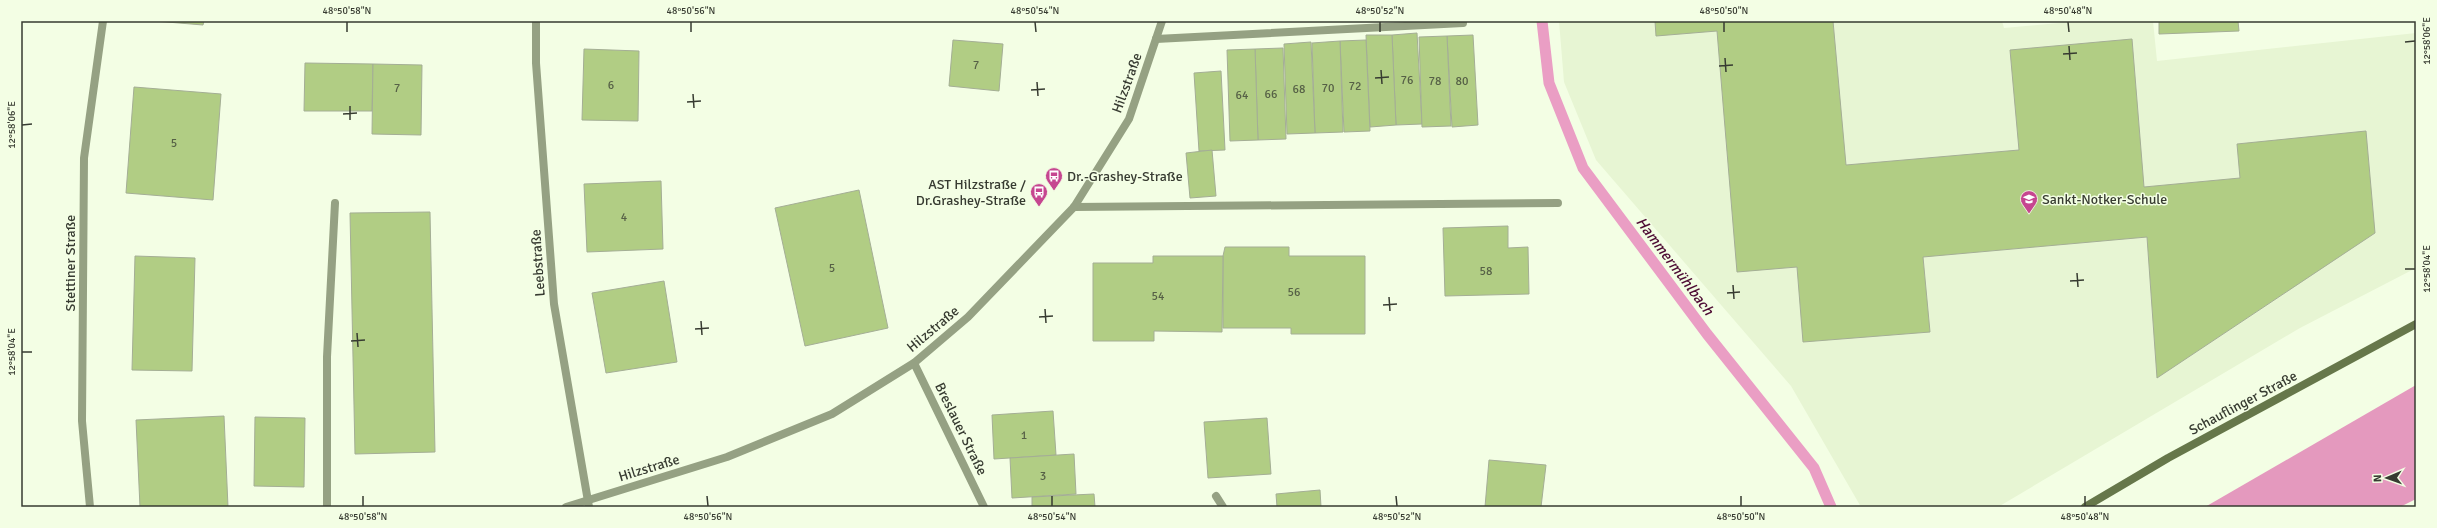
<svg xmlns="http://www.w3.org/2000/svg" width="2437" height="528" viewBox="0 0 2437 528" font-family="Signika,sans-serif">
<style>
.built{fill:#e7f5d3}
.forest{fill:#e499be}
.lines{fill:none;stroke-linecap:round;stroke-linejoin:round}
.stream{stroke:#ea9ec4;stroke-width:11}
.building{fill:#b1cd84;stroke:#a4ae95}
.lane{stroke:#95a183;stroke-width:8}
.street{stroke:#95a183;stroke-width:8}
.secondary{stroke:#66774a;stroke-width:8}
.ticks{fill:none;stroke:#373b31;stroke-width:1.5}
.labels{text-anchor:middle;dominant-baseline:central;stroke-width:3;stroke-linejoin:round;paint-order:stroke}
.number-label{font-size:12px;fill:#566046}
.street-label{font-size:14px;fill:#373b31;stroke:#f3fee4}
.poi-label{font-size:14px;fill:#373b31;stroke:#f3fee4;text-anchor:start}
.water-label{font-size:15px;font-style:italic;fill:#4e0c34;stroke:#f3fee4}
.neatline{fill:none;stroke:#373b31;stroke-width:1.5}
.ticks-label{font-size:10px;text-anchor:middle;fill:#373b31}
</style>
<rect width="100%" height="100%" fill="#f3fee4"/>
<path class="built" d="M1559 21H2002L2004 28 2081 21H2153L2157 61 2416 33V268L2300 328 1998 507H1861L1791 386 1596 160 1564 82Z"/>
<path class="forest" d="M2416 385V499L2400 507H2205Z"/>
<g class="lines">
<path class="stream" d="M1542 21 1549 83 1583 168 1707 334 1814 468 1831 507"/>
</g>
<g class="building">
<path d="M155 21H204L203 25Z"/>
<path d="M1655 21H1836H1833L1846 165 2019 150 2010 50 2132 39 2144 187 2240 178 2237 144 2366 131 2375 233 2157 378 2147 237 1923 257 1930 332 1803 342 1797 267 1737 272 1717 31 1656 36Z"/>
<path d="M2159 21H2238L2239 31 2159 34Z"/>
<path d="M1417 33 1422 124 1396 125 1392 35Z"/>
<path d="M1366 35H1392L1396 125 1370 127Z"/>
<path d="M1473 35 1478 125 1452 127 1447 36Z"/>
<path d="M1447 36 1451 126 1422 127 1419 37Z"/>
<path d="M953 40 1003 44 999 91 949 86Z"/>
<path d="M1366 40 1370 131 1344 132 1340 41Z"/>
<path d="M1340 41 1343 132 1315 133 1312 43Z"/>
<path d="M1311 42 1315 133 1287 134 1284 44Z"/>
<path d="M1283 48 1286 139 1258 140 1255 49Z"/>
<path d="M584 49 639 51 638 121 582 120Z"/>
<path d="M1255 49 1258 140 1230 141 1227 50Z"/>
<path d="M305 63 373 64 372 111H304Z"/>
<path d="M373 64 422 65 421 135 372 134Z"/>
<path d="M1221 71 1225 150 1199 151 1194 73Z"/>
<path d="M134 87 221 94 213 200 126 193Z"/>
<path d="M1212 150 1216 196 1190 198 1186 153Z"/>
<path d="M661 181 663 249 587 252 584 184Z"/>
<path d="M859 190 888 328 805 346 775 208Z"/>
<path d="M430 212 435 452 355 454 350 213Z"/>
<path d="M1508 226V248L1528 247 1529 294 1445 296 1443 228Z"/>
<path d="M1225 247H1289V256H1365V334H1291V328H1223V256Z"/>
<path d="M135 256 195 258 192 371 132 370Z"/>
<path d="M1153 256H1223L1222 332 1154 331V341H1093V263H1153Z"/>
<path d="M664 281 677 362 606 373 592 293Z"/>
<path d="M1053 411 1056 455 994 459 992 415Z"/>
<path d="M224 416 228 507H140L136 420Z"/>
<path d="M255 417 305 418 304 487 254 486Z"/>
<path d="M1267 418 1271 474 1208 478 1204 422Z"/>
<path d="M1074 454 1076 494 1012 498 1010 458Z"/>
<path d="M1489 460 1546 465 1541 507H1485Z"/>
<path d="M1320 490 1321 507H1277L1276 494Z"/>
<path d="M1094 494 1095 507H1032V497Z"/>
</g>
<g class="lines">
<g class="lane">
<path d="M1156 39 1463 23"/>
<path d="M1074 207 1558 203"/>
<path d="M1216 496 1223 507"/>
<path d="M327 507V357L335 203"/>
</g>
<g class="street">
<path d="M536 21V63L554 304 589 507"/>
<path d="M914 363 984 507"/>
<path d="M90 507 82 421 84 158 103 21"/>
<path d="M566 507 727 457 832 414 914 363 968 317 1074 207 1129 119 1162 21"/>
</g>
<path class="secondary" d="M2085 507 2168 458 2416 324"/>
</g>
<path class="ticks" d="M347 22V32M691 22V32M1035 22 1036 32M1380 22V32M1724 22V32M2068 22 2069 32M2405 42 2415 41M2069 46 2070 60M2063 54 2077 53M1725 58 1726 72M1719 66 1733 65M1381 70 1382 84M1375 78 1389 77M1037 82 1038 96M1031 90 1045 89M693 94 694 108M687 102 701 101M350 106V120M343 114 357 113M22 125 32 124M2405 269H2415M2077 273 2078 287M2070 281 2084 280M1733 285 1734 299M1727 293 1740 292M1389 297 1390 311M1383 305 1397 304M1045 309 1046 323M1039 317 1053 316M701 321 702 335M695 329 709 328M357 333 358 347M351 341 365 340M22 352H32M363 496V506M707 496 708 506M1052 496V506M1396 496 1397 506M1741 496V506M2085 496V506"/>
<defs>
<g id="bus-pin" transform="scale(0.9)"><path d="M0 17L-7.5 6A9.5 9.5 0 1 1 7.5 6Z" fill="#c64690" stroke="#f3fee4"/><path d="M-5-6H5V4H4V6H2V4H-2V6H-4V4H-5ZM-3.5-4V0h7V-4ZM-3.5 1.2v1.5H-2V1.2ZM2 1.2v1.5H3.5V1.2Z" fill="#fff"/></g>
<g id="school-pin" transform="scale(0.9)"><path d="M0 17L-7.5 6A9.5 9.5 0 1 1 7.5 6Z" fill="#c64690" stroke="#f3fee4"/><path d="M0-5L7-2L0 1L-7-2ZM-4 1L0 2.5L4 1V4Q0 6-4 4Z" fill="#fff"/></g>
</defs>
<g fill-rule="evenodd">
<use href="#bus-pin" x="1054" y="176"/>
<use href="#bus-pin" x="1039" y="192"/>
<use href="#school-pin" x="2029" y="199"/>
</g>
<g class="labels">
<g class="number-label">
<text x="976" y="65">7</text>
<text x="1407" y="80">76</text>
<text x="1435" y="81">78</text>
<text x="1462" y="81">80</text>
<text x="611" y="85">6</text>
<text x="1355" y="86">72</text>
<text x="397" y="88">7</text>
<text x="1328" y="88">70</text>
<text x="1299" y="89">68</text>
<text x="1271" y="94">66</text>
<text x="1242" y="95">64</text>
<text x="174" y="143">5</text>
<text x="624" y="217">4</text>
<text x="832" y="268">5</text>
<text x="1486" y="271">58</text>
<text x="1294" y="292">56</text>
<text x="1158" y="296">54</text>
<text x="1024" y="435">1</text>
<text x="1043" y="476">3</text>
</g>
<g class="street-label">
<text transform="translate(1127 83) rotate(-70)">Hilzstraße</text>
<text transform="translate(70 263) rotate(-90)">Stettiner Straße</text>
<text transform="translate(538 263) rotate(-94)">Leebstraße</text>
<text transform="translate(933 329) rotate(-40)">Hilzstraße</text>
<text transform="translate(2243 403) rotate(-28)">Schauflinger Straße</text>
<text transform="translate(961 429) rotate(64)">Breslauer Straße</text>
<text transform="translate(649 468) rotate(-17)">Hilzstraße</text>
</g>
<g class="poi-label">
<text x="1067" y="176">Dr.-Grashey-Straße</text>
<text x="1026" y="184" text-anchor="end">AST Hilzstraße /<tspan x="1026" dy="16">Dr.Grashey-Straße</tspan></text>
<text x="2042" y="199">Sankt-Notker-Schule</text>
</g>
<g class="water-label">
<text transform="translate(1675 266) rotate(53)">Hammermühlbach</text>
</g>
</g>
<rect width="2437" height="528" fill="none" stroke="#f3fee4" stroke-width="44"/>
<g transform="translate(2387 478) rotate(268)" stroke="#f3fee4" stroke-width="3" paint-order="stroke">
<path d="M0-3L7 15L0 10L-7 15Z" fill="#373b31"/>
<text y="-6" font-size="11" font-weight="bold" text-anchor="middle" fill="#373b31">N</text>
</g>
<rect x="22" y="22" width="2393" height="484" class="neatline"/>
<g class="ticks-label">
<text x="347" y="14">48°50'58"N</text>
<text x="691" y="14">48°50'56"N</text>
<text x="1035" y="14">48°50'54"N</text>
<text x="1380" y="14">48°50'52"N</text>
<text x="1724" y="14">48°50'50"N</text>
<text x="2068" y="14">48°50'48"N</text>
<text transform="translate(2426 41) rotate(-90)" y="4">12°58'06"E</text>
<text transform="translate(11 125) rotate(-90)" y="4">12°58'06"E</text>
<text transform="translate(2426 269) rotate(-90)" y="4">12°58'04"E</text>
<text transform="translate(11 352) rotate(-90)" y="4">12°58'04"E</text>
<text x="363" y="520">48°50'58"N</text>
<text x="708" y="520">48°50'56"N</text>
<text x="1052" y="520">48°50'54"N</text>
<text x="1397" y="520">48°50'52"N</text>
<text x="1741" y="520">48°50'50"N</text>
<text x="2085" y="520">48°50'48"N</text>
</g>
</svg>
